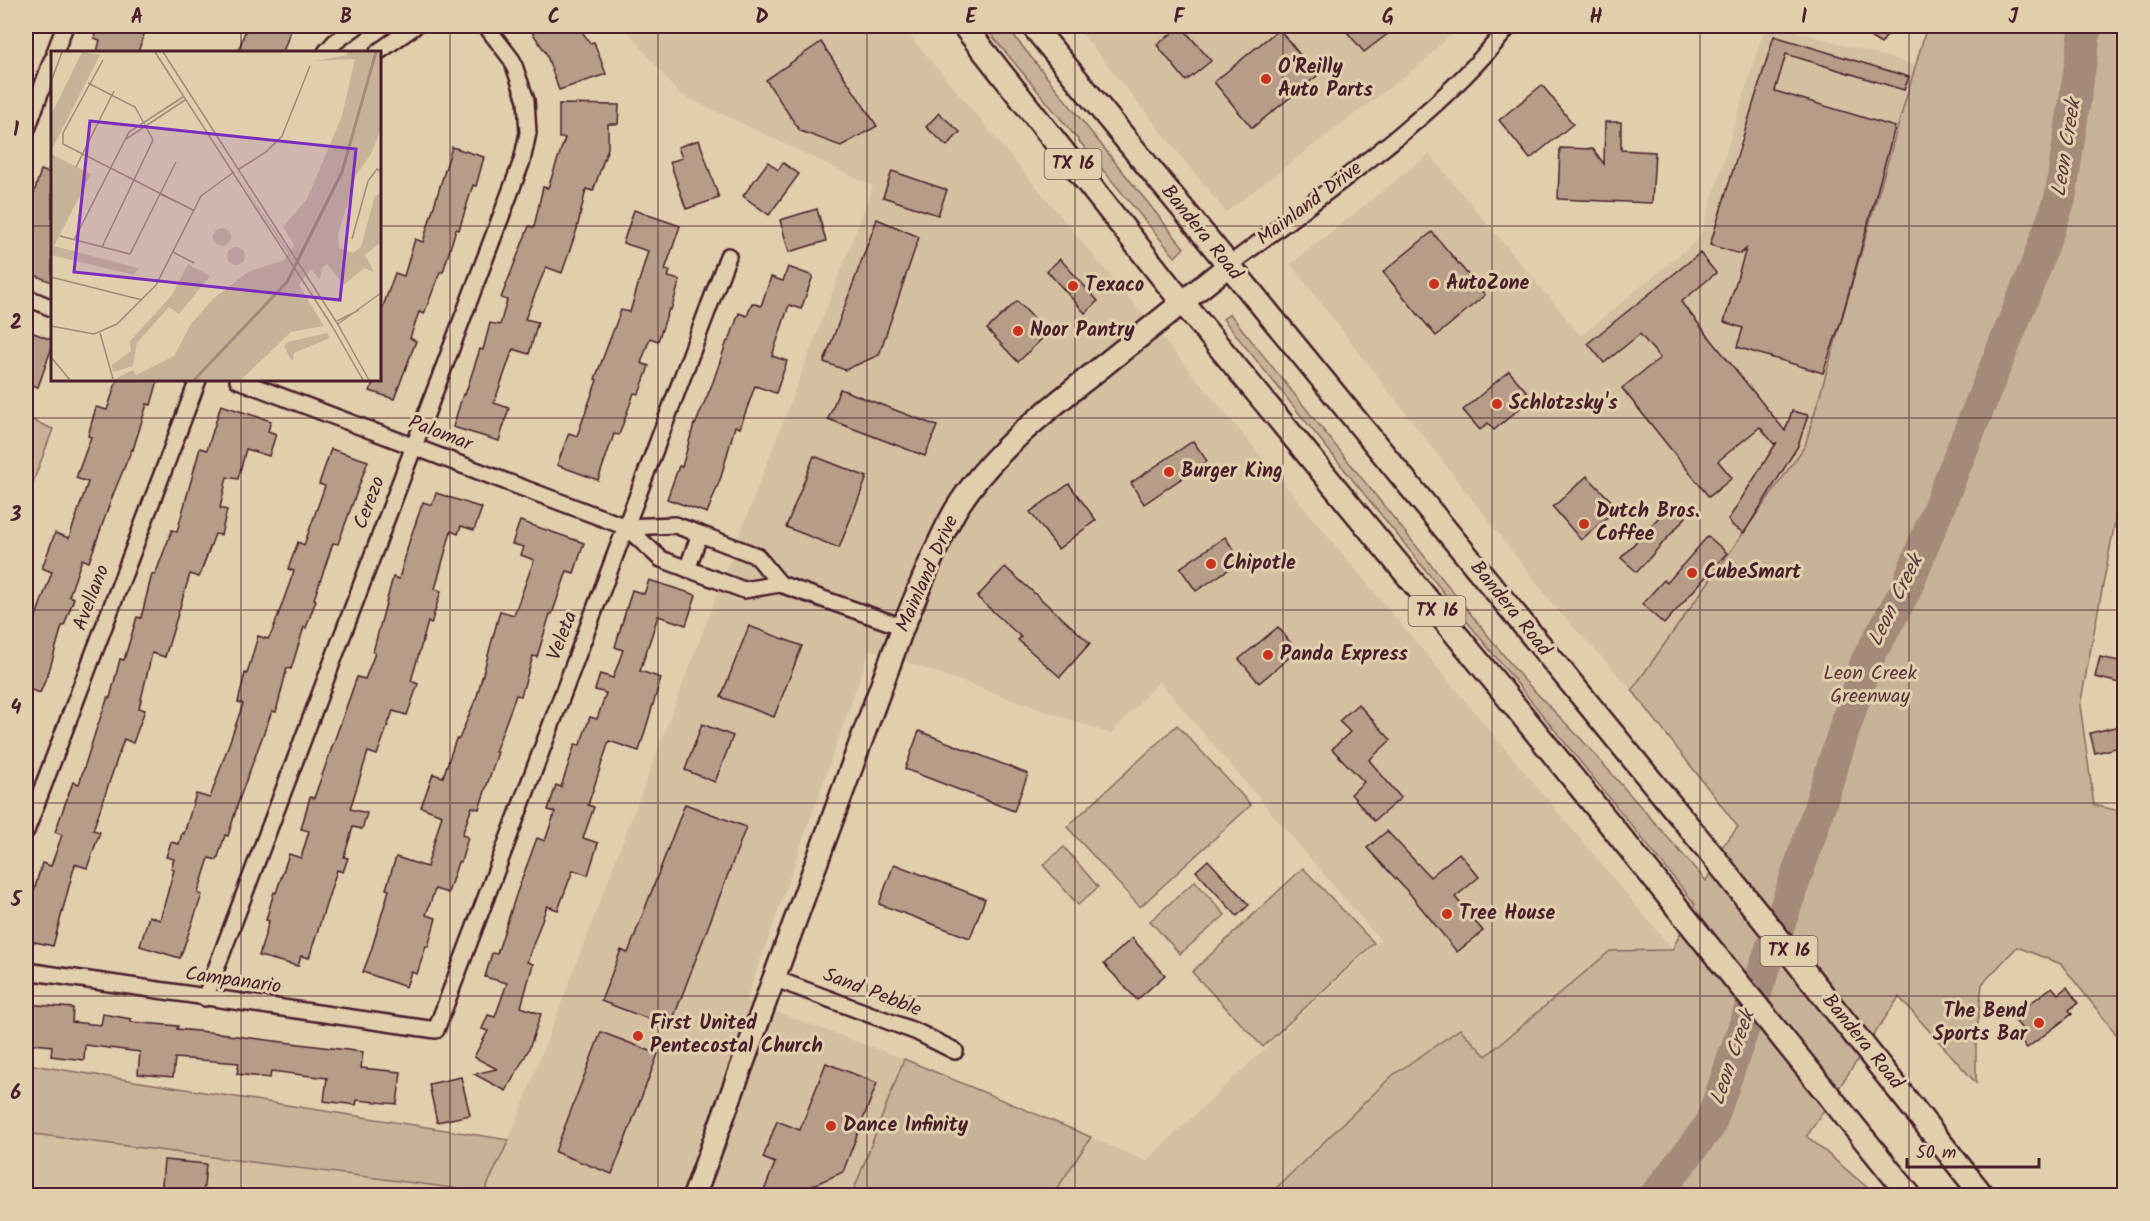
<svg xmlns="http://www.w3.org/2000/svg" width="2150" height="1221" viewBox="0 0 2150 1221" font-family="Kalam,sans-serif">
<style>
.built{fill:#d4bfa1;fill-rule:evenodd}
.green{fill:#c8b297;stroke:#896861;stroke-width:1.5}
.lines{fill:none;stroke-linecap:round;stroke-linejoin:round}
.river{stroke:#a58a79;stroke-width:32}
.building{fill:#b79d88;stroke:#4a1f2b;stroke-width:1.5}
.minor-casing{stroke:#4a1f2b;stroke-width:20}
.secondary-casing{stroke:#4a1f2b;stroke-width:26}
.primary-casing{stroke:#4a1f2b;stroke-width:27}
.minor{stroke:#e0ceac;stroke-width:15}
.secondary{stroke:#e0ceac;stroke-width:21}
.primary{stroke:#e0ceac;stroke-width:22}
.grid{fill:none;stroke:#4a1f2b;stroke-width:1.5;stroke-opacity:0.55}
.poi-dot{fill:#c8321e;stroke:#e0ceac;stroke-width:2}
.labels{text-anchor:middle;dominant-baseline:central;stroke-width:6;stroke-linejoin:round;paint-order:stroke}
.shield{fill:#e0ceac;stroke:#775452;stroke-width:1.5}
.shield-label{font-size:18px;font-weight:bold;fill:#4a1f2b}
.poi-label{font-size:20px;font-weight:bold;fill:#4a1f2b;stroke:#e0ceac;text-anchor:start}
.street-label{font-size:20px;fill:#4a1f2b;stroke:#e0ceac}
.park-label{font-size:20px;fill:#5d353b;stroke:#e0ceac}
.water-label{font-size:21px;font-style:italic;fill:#5c343b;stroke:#e0ceac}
.inset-river{fill:none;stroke:#a58a79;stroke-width:3}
.inset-road{fill:none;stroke:#a48878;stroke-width:1.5}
.view{fill:#7b2cbf;fill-opacity:0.15;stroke:#7b2cbf;stroke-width:3}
.inset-edge{fill:none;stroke:#4a1f2b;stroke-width:3}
.neatline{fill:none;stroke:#4a1f2b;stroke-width:2}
.grid-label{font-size:20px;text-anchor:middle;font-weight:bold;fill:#4a1f2b}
</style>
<rect width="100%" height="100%" fill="#e0ceac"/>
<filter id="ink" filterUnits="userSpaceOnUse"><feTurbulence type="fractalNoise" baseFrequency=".0167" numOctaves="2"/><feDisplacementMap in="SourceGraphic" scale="12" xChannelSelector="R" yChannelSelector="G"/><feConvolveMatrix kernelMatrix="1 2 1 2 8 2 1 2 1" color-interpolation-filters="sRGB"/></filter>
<g filter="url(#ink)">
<g class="built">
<path d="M624 26H902L1673 950 1609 951 1485 1056 1460 1029 1275 1195 26 1196V1125L484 1192 509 1140 873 186 678 93ZM870 649 1111 734 1159 681 1380 940 1146 1161 907 1060 746 1001Z"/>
<path d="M1076 26H1459L1424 61 1226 212Z"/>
<path d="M1765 26H1777L1915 65 1805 446 1632 690 1555 607 1291 264 1429 154 1581 336 1700 238Z"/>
</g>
<g class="green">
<path d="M984 26H1006L1184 248 1175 257Z"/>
<path d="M1927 26H2124V475L2080 705 2094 805 2124 812V1044L2061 964 2017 947 1982 984 1976 1040V1083L1899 997 1807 1136 1876 1195H1269L1393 1075 1460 1029 1486 1056 1610 951 1672 950 1695 904 1223 319 1230 314 1522 678 1582 740 1706 881 1723 846 1738 827 1632 690 1805 446Z"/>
<path d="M26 418 53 429 26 501Z"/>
<path d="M1177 725 1251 805 1140 907 1067 827Z"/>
<path d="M1064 847 1098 887 1078 905 1043 865Z"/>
<path d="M1303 868 1374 943 1263 1047 1192 972Z"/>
<path d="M1195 881 1225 915 1180 954 1150 921Z"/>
<path d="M904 1059 1091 1137 1053 1195H852Z"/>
<path d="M26 1064 509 1140 484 1192 26 1133Z"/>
</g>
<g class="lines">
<path class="river" d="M1655 1196 1710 1125 1809 839 1866 662 1905 591 2035 268 2060 199 2086 26"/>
</g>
<g class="building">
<path d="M98 26H147L138 52H97L100 40 94 38Z"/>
<path d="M247 26H292L283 52H238Z"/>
<path d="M528 26H578L590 43 594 42 606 74 559 90 546 53Z"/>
<path d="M1181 26 1211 61 1186 81 1157 45Z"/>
<path d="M1342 26H1398L1364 52Z"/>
<path d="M1852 26H1893L1881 44Z"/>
<path d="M1279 29 1317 76 1252 128 1214 82Z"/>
<path d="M1774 36 1909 77 1904 90 1786 54 1775 91 1895 127 1840 324 1823 373 1737 347 1743 328 1724 322 1746 249 1740 254 1710 245Z"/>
<path d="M821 42 877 126 841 146 800 131 766 80Z"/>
<path d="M1542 85 1573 124 1530 159 1499 120Z"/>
<path d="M559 104 619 105 618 124H608V148L593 191 586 189 577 229 562 273 546 267 525 319 538 322 529 354 513 349 494 403 509 408 499 441 453 427 463 394 465 395 480 349 483 350 490 323 500 325 507 300 501 298 529 226 534 227 543 187 548 188 565 138H559Z"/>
<path d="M939 113 960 132 947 146 926 127Z"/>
<path d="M1605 122H1621V150L1655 152 1652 203 1558 199 1560 148 1593 149 1604 164Z"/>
<path d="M699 140 719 198 686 209 670 162 682 158 678 147Z"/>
<path d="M452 147 484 157 476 186 473 185 459 230 456 229 443 272H440L424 314 419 312 410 338 416 341 394 399 370 391 374 380H380V315L395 273 404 276 415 239 423 242Z"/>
<path d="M768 162 778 170 783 163 799 174 769 215 743 196Z"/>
<path d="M41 170 52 174V282L26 272V208L29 209Z"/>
<path d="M892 171 947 190 938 215 883 197Z"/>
<path d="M817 209 826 241 789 252 780 220Z"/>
<path d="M634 210 680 226 665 270 670 271 668 277 680 280 671 310 669 309 658 341 650 338 641 363 649 366 639 394 634 393 619 435 614 434 598 480 557 465 569 433 577 436 597 380 595 379 621 310 630 312 648 251 623 243Z"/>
<path d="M877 219 919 237 879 355 845 370 824 362Z"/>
<path d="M1432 232 1485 295 1436 336 1383 272Z"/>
<path d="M1700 253 1716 273 1681 302 1785 431 1792 411 1808 415 1798 446 1744 533 1733 526 1728 520 1777 442 1774 444 1760 427 1718 461 1732 478 1709 497 1622 388 1660 358 1640 334 1604 363 1588 343Z"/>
<path d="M1060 259 1098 301 1085 313 1047 271Z"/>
<path d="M788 267 813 276 801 309 789 305 772 356 787 361 776 393 755 386 740 428 735 426 721 477 707 513 667 499 679 466 682 467 694 424 695 425 713 382 727 341H729L739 313 747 316 752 303 761 306 771 277 783 281Z"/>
<path d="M1017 301 1048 333 1018 362 987 329Z"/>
<path d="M26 330 52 340V347L38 387 26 383Z"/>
<path d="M1509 371 1532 398 1494 430 1488 423 1480 430 1463 410Z"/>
<path d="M117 380H158L151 405 147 404 133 450 132 449 114 492 89 562 82 559 69 596 74 598 64 626H62L50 668 40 693 26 688V638L29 627H32L52 572 42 568 55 533 69 538 88 482 76 478 91 437 88 436 96 407 107 410Z"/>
<path d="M840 389 937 426 925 456 828 419Z"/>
<path d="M221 405 271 421 268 431 276 434 269 456 246 449 238 479 227 477 220 508 227 510 221 535 215 534 199 577 190 574 165 657 152 653 139 708 145 710 133 743 124 739 93 830 100 832 87 868 75 864 53 946 26 940V912H28L42 863 51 866 62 835 55 832 73 782 79 784 96 730 108 697 110 698 120 659 124 660 137 617 141 618 152 574 155 575 172 530 177 532 200 448 207 450Z"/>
<path d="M1193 441 1207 461 1144 504 1131 483Z"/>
<path d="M331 449 368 461 338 544 333 543 314 599 316 600 306 628 304 627 291 669 287 668 276 712 272 711 240 797 228 836 225 835 217 860 209 858 198 893 202 895 180 958 140 946 149 916 160 920 174 870 171 869 174 859 166 857 171 842 179 844 182 833 184 834 196 794 210 798 243 704 238 702 245 673 247 674 258 636 268 639 272 632 294 571 288 569 298 542 304 545 325 486 319 484Z"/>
<path d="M814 456 867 477 839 548 786 527Z"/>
<path d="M1587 476 1618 508 1581 540 1553 507Z"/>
<path d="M1069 484 1096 520 1058 549 1030 512Z"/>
<path d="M436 493 482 508 474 530 461 526 458 534 451 531 435 589 441 591 431 624 428 622 411 681 418 684 407 715 393 711 377 755 368 752 350 809 367 813 362 829 353 827 344 857 348 858 343 872 337 870 309 958 301 956 298 966 259 956 269 921 266 920 274 892 276 893 289 854 301 858 309 831 301 829 310 797 314 798 357 677 365 679 375 653 373 652 393 577 399 579 410 539 423 502 432 505Z"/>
<path d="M1671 504 1686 517 1637 572 1621 558Z"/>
<path d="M520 521 584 543 574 573 567 571 552 614H550L537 657 533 656 521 696 516 695 495 752H498L479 809 472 807 462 835 468 837 461 862H458L448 893 435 889 426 915 436 918 428 947 426 946 417 974 411 972 406 987 363 972 371 951 389 890 386 889 396 857 427 867 442 815 421 807 433 774 443 777 456 739H459L477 696 500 611 514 615 534 560 521 555 524 547 512 544Z"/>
<path d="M1708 536 1727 553 1664 624 1642 604 1664 580 1667 583Z"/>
<path d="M1225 537 1241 561 1196 591 1180 568Z"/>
<path d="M1005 567 1090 643 1060 677 1018 640 1021 637 977 597Z"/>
<path d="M649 580 696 595 686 625 658 616 640 671 661 678 639 751 609 741 588 805 594 807 583 838 598 843 588 875 573 870 558 910 547 906 527 962 533 964 521 1007 541 1014 529 1049 506 1091 474 1074 497 1069 474 1057 488 1031 482 1029 488 1015 495 1017 507 983 485 977 492 953 497 954 516 895 537 838 545 841 555 812 548 810 556 785 561 787 575 744 580 745 590 717 597 719 606 693 595 690 600 674 613 678 623 650 615 647 632 590 644 594Z"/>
<path d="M749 626 802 646 774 717 721 697Z"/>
<path d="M1278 627 1297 651 1259 683 1239 659Z"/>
<path d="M2100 657 2124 662V684L2095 677Z"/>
<path d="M1358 704 1391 740 1369 760 1401 798 1374 821 1351 794 1364 782 1332 749 1350 732 1339 721Z"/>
<path d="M702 724 733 736 715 782 685 770Z"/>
<path d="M2124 725V746L2095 753 2090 733Z"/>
<path d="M919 731 1028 774 1014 811 905 769Z"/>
<path d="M685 804 746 827 670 1027 601 1001 621 950 628 953Z"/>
<path d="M1387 831 1430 877 1459 853 1479 877 1455 897 1483 931 1457 952 1410 894 1367 848Z"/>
<path d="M1208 860 1249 905 1237 916 1196 871Z"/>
<path d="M894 864 985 899 970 938 879 904Z"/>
<path d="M1132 938 1165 975 1137 1000 1104 964Z"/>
<path d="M2052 987 2058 994 2067 987 2078 1003 2069 1010 2072 1014 2027 1048 2016 1035 2023 1030 2012 1017Z"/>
<path d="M26 1004 73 1008 72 1022 101 1025 103 1014 131 1019V1022L178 1026 177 1029 228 1034V1035L363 1052 361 1068 401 1072 397 1104 357 1100 356 1105 324 1101 327 1078 271 1071 270 1078 237 1074 239 1063 175 1058 173 1077 138 1074 140 1052 85 1045 84 1060 51 1056 52 1046 26 1043Z"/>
<path d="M601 1032 658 1054 612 1174 555 1152Z"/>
<path d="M826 1063 877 1083 843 1172 789 1196H762L775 1163 763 1158 777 1121 800 1130Z"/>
<path d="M461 1077 470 1115 437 1122 429 1084Z"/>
<path d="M164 1160 206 1164 203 1196H161Z"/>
</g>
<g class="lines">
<g class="minor-casing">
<g id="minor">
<path d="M55 52 65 26"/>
<path d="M326 52 335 42 357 26"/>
<path d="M378 52 415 26"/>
<path d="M26 132 52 60"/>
<path d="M1228 266C1323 193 1435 120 1509 26"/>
<path d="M26 297 52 308"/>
<path d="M238 380 626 527 661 559 744 590 780 584 903 627"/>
<path d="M626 527 675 525 700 534 757 556 780 584"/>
<path d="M687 569 700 534"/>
<path d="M26 831 198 380"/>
<path d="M26 971 436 1030 728 256"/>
<path d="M773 978 917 1032 955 1051"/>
<path d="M205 998 522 161 528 133 526 100 512 60 486 26"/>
</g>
</g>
<g class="secondary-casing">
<path id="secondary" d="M694 1196 903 627C920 588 934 548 955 511 988 456 1040 416 1089 377 1135 340 1182 303 1228 266"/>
</g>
<g class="primary-casing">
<g id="primary">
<path d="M964 26 1170 287 1501 689 1910 1196"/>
<path d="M1033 26 1712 855 1983 1196"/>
</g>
</g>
<use href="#minor" class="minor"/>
<use href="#secondary" class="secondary"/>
<use href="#primary" class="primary"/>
</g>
</g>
<path class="grid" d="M241 26V52M450 26V1196M658 26V1196M867 26V1196M1075 26V1196M1283 26V1196M1492 26V1196M1700 26V1196M1909 26V1196M26 226H52M380 226H2124M241 380V1196M26 418H2124M26 610H2124M26 803H2124M26 996H2124"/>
<g class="poi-dot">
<circle cx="1266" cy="79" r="6"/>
<circle cx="1434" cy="284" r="6"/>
<circle cx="1073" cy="286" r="6"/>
<circle cx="1018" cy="331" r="6"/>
<circle cx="1497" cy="404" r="6"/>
<circle cx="1169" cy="472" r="6"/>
<circle cx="1584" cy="524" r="6"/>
<circle cx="1211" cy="564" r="6"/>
<circle cx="1692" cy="573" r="6"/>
<circle cx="1268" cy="655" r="6"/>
<circle cx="1447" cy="914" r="6"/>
<circle cx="2039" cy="1023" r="6"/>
<circle cx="638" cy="1036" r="6"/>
<circle cx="831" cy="1126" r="6"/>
</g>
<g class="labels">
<g class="shield">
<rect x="1044.5" y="149" width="57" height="30" rx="4.5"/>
<rect x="1408.5" y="596" width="57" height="30" rx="4.5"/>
<rect x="1760.5" y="936" width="57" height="30" rx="4.5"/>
</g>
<g class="shield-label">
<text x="1073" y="164">TX 16</text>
<text x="1437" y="611">TX 16</text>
<text x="1789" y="951">TX 16</text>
</g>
<g class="poi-label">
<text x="1278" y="68">O'Reilly<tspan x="1278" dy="23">Auto Parts</tspan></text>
<text x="1446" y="284">AutoZone</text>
<text x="1085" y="286">Texaco</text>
<text x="1030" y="331">Noor Pantry</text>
<text x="1509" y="404">Schlotzsky's</text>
<text x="1181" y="472">Burger King</text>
<text x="1596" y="512">Dutch Bros.<tspan x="1596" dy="23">Coffee</tspan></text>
<text x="1223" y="564">Chipotle</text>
<text x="1704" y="573">CubeSmart</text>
<text x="1280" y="655">Panda Express</text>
<text x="1459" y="914">Tree House</text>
<text x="2027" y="1012" text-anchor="end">The Bend<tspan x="2027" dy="23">Sports Bar</tspan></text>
<text x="650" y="1024">First United<tspan x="650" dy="23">Pentecostal Church</tspan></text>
<text x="843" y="1126">Dance Infinity</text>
</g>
<g class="street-label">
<text transform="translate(1310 204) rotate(-37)">Mainland Drive</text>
<text transform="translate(1201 233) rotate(51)">Bandera Road</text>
<text transform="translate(440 434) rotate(21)">Palomar</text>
<text transform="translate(370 503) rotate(-69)">Cerezo</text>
<text transform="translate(928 574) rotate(-66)">Mainland Drive</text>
<text transform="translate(92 598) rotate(-69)">Avellano</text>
<text transform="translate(1510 609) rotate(51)">Bandera Road</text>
<text transform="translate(563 636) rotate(-69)">Veleta</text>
<text transform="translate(233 981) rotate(8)">Campanario</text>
<text transform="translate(872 993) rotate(21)">Sand Pebble</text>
<text transform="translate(1862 1042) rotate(51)">Bandera Road</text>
</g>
<g class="park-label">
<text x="1870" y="674">Leon Creek<tspan x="1870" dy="23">Greenway</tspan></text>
</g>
<g class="water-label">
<text transform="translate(2067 148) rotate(-81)">Leon Creek</text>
<text transform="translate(1896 601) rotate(-64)">Leon Creek</text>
<text transform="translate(1733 1058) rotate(-71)">Leon Creek</text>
</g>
</g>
<g transform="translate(51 51)">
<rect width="330" height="330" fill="#e0ceac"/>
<path d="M31 1 49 4 0 100V64ZM296 1H330V78L320 103 305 124 287 184 288 197 302 202 310 196 324 145 330 142V191L314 204 323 221 313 217 293 234 276 213 271 217 269 229 260 218 248 234 273 275 240 281 190 329H62L82 319 85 324 123 305 140 273 161 249 197 221 233 209 237 203 186 125 239 201 243 194 232 176 256 148 291 65 304 8 264 10 296 4ZM0 103 40 123 3 195 87 217 83 224 0 204ZM162 186a9 9 0 1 1 18 0a9 9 0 1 1-18 0ZM176 205a9 9 0 1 1 18 0a9 9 0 1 1-18 0ZM137 213 159 225 128 263 118 256 86 292 82 315 62 321 61 314 80 300 79 290 121 244ZM276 282 279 287 243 302 242 310 239 307 233 295 237 291Z" fill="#c8b297"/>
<path class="inset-river" d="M143 329 236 231 291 121 325 1"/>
<path class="inset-road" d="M104 1 281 275 312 329M112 1 286 272 318 329M52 9 12 82V93L142 159M0 31 11 1M37 32 84 56 102 89 51 196M75 88 134 49M25 116 63 40M188 118 215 101 231 85 259 15M109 143 128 152M9 185 79 203 125 111M301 188 317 130 326 118 330 121M23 189 78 81 132 46M122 201 143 212M0 226 91 249M286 270 308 259M287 273 330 242M0 275 43 283 66 273 105 234 150 145 183 121M49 282 62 328M0 306 19 329"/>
<path class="view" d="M39 70 305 98 289 249 23 221Z"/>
<rect width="330" height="330" class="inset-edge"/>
</g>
<rect width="2150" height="1221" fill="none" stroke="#e0ceac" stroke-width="66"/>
<path d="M1907 1158v9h132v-9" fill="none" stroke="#4a1f2b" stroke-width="3"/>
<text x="1916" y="1158" font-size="18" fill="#4a1f2b" stroke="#e0ceac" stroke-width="4.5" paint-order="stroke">50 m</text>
<rect x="33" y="33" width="2084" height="1155" class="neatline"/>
<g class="grid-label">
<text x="137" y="23">A</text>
<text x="346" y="23">B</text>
<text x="554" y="23">C</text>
<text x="762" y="23">D</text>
<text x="971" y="23">E</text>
<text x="1179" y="23">F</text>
<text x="1388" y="23">G</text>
<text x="1596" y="23">H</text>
<text x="1804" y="23">I</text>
<text x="2013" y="23">J</text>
<text x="16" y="136">1</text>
<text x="16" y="329">2</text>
<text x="16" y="521">3</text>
<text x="16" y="714">4</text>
<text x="16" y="906">5</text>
<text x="16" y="1099">6</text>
</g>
</svg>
